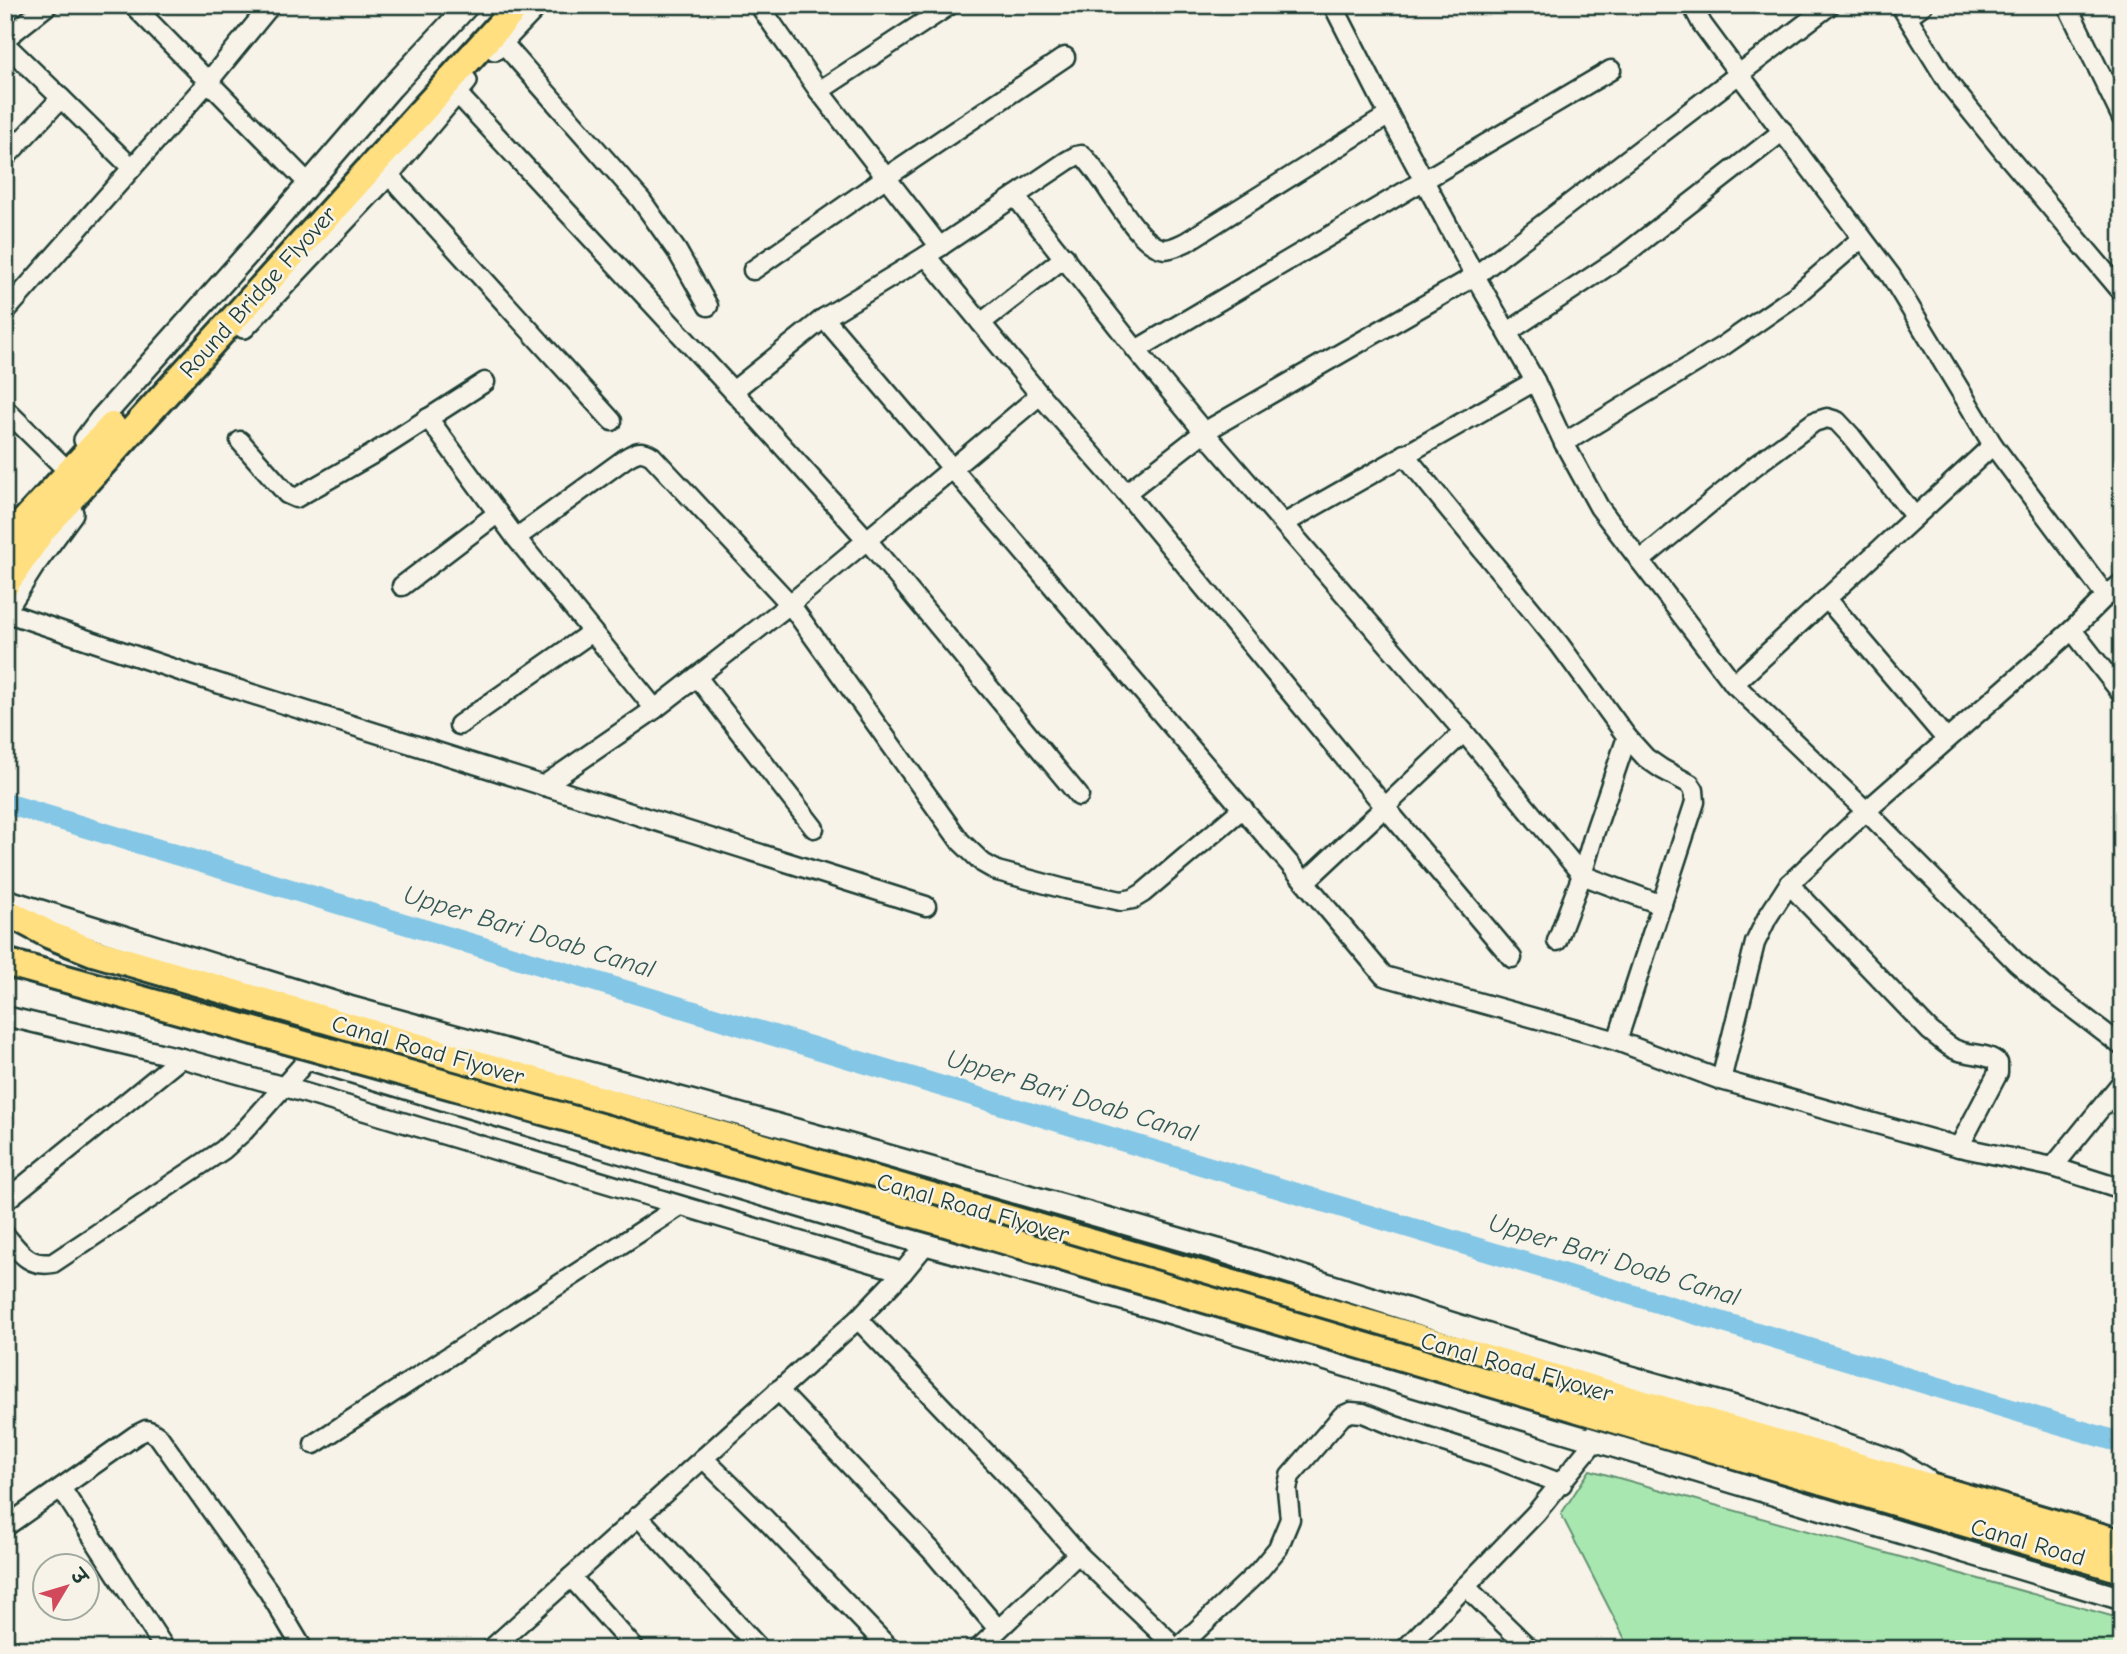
<svg xmlns="http://www.w3.org/2000/svg" width="2127" height="1654" viewBox="0 0 2127 1654" font-family="'Comic Neue','Playpen Sans Deva',sans-serif">
<style>
.green{fill:#a8e8b0;stroke:#649272;stroke-width:2}
.lines{fill:none;stroke-linecap:round;stroke-linejoin:round}
.canal{stroke:#84c6e5;stroke-width:21}
.minor-casing{stroke:#1f3d34;stroke-width:23}
.tertiary-casing{stroke:#1f3d34;stroke-width:26}
.primary-casing{stroke:#1f3d34;stroke-width:32}
.minor{stroke:#f7f3e8;stroke-width:18}
.tertiary{stroke:#f7f3e8;stroke-width:21}
.primary{stroke:#ffdf80;stroke-width:26}
.primary-bridge-casing{stroke:#1f3d34;stroke-width:32;stroke-linecap:butt}
.primary-bridge{stroke:#ffdf80;stroke-width:26}
.labels{text-anchor:middle;dominant-baseline:central;stroke-width:5;stroke-linejoin:round;paint-order:stroke}
.street-label{font-size:24px;fill:#1f3d34;stroke:#f7f3e8}
.water-label{font-size:26px;font-style:italic;fill:#335857;stroke:#f7f3e8}
</style>
<rect width="100%" height="100%" fill="#f7f3e8"/>
<filter id="ink" filterUnits="userSpaceOnUse"><feTurbulence type="fractalNoise" baseFrequency=".0143" numOctaves="2"/><feDisplacementMap in="SourceGraphic" scale="14" xChannelSelector="R" yChannelSelector="G"/><feConvolveMatrix kernelMatrix="1 2 1 2 8 2 1 2 1" color-interpolation-filters="sRGB"/></filter>
<g filter="url(#ink)">
<path class="green" d="M1590 1470 2122 1619V1649H1630L1561 1514Z"/>
<g class="lines">
<path class="canal" d="M5 803 2122 1443"/>
<g class="minor-casing">
<g id="minor">
<path d="M133 5 308 183"/>
<path d="M759 5 819 91 940 247"/>
<path d="M1900 5 1949 84 2004 152 2122 292"/>
<path d="M2067 5 2122 118"/>
<path d="M1908 16 1923 5"/>
<path d="M5 39 48 5"/>
<path d="M502 42 641 200 677 251 708 306"/>
<path d="M5 44 61 98"/>
<path d="M819 91 950 5"/>
<path d="M456 92 733 391 867 540 1040 395 926 256 1067 161 1076 156 1082 155C1104 174 1136 247 1165 249 1172 249 1179 245 1186 242L1389 115 1333 5"/>
<path d="M1389 115 1475 276 1204 432 1464 732 1385 807 1512 958"/>
<path d="M5 158 61 98 132 168"/>
<path d="M388 174 612 421"/>
<path d="M1015 196 1136 350 1204 432 1126 493"/>
<path d="M753 270 885 178 1065 57"/>
<path d="M5 312 208 82 271 5"/>
<path d="M824 318 926 256"/>
<path d="M981 323 1065 257"/>
<path d="M1508 332 1620 258 1783 131"/>
<path d="M1136 350 1611 70"/>
<path d="M733 391 824 318 1305 882 1385 807 1126 493 1040 395"/>
<path d="M5 409 64 467"/>
<path d="M428 418 516 538 655 709 790 604 867 540 1079 796"/>
<path d="M240 441 287 494 296 498 371 455 485 382"/>
<path d="M1564 443 1723 346 1795 296 1862 238"/>
<path d="M1993 445 2106 596 2072 630 1866 811 2016 962 2045 987 2122 1046"/>
<path d="M1404 454 1560 645 1627 737 1646 758 1662 769 1690 784 1694 790 1695 802 1617 1041"/>
<path d="M1285 523 1535 381"/>
<path d="M516 538 626 458C636 452 641 449 652 456L790 604 960 841 983 863 997 871 1065 889 1121 901 1133 899 1143 893 1243 808"/>
<path d="M1640 561 1756 465 1814 422 1827 418 1837 421 1851 436 1915 517"/>
<path d="M402 586 498 513"/>
<path d="M2106 596 2122 583"/>
<path d="M1827 599 1946 739"/>
<path d="M5 612 195 676 926 906"/>
<path d="M2072 630 2122 694"/>
<path d="M697 677 814 828"/>
<path d="M1734 684 1993 445 1891 276 1739 74 1830 5"/>
<path d="M459 725 592 632"/>
<path d="M1464 732 1582 875 1557 941"/>
<path d="M1627 737 1595 831 1582 875 1662 905"/>
<path d="M543 786 655 709"/>
<path d="M1305 882 1384 976 1617 1041 1721 1080 1755 943 1767 918 1789 884 1866 811 1734 684 1599 507 1564 443 1535 381 1475 276 1739 74 1702 24 1692 5"/>
<path d="M1789 884 1930 1031C1938 1037 1946 1045 1954 1049 1968 1056 1987 1052 1998 1063V1073L1959 1147"/>
<path d="M5 1016 181 1058 285 1087 903 1272"/>
<path d="M1721 1080 1959 1147 2053 1167 2122 1082"/>
<path d="M2053 1167 2122 1189"/>
<path d="M5 1201 181 1058"/>
<path d="M5 1235C20 1252 28 1267 53 1263L223 1150 244 1131 308 1059"/>
<path d="M858 1319 1033 1502 1078 1554 978 1649"/>
<path d="M778 1390 931 1550 998 1629"/>
<path d="M314 1444 680 1206"/>
<path d="M703 1458 765 1519 890 1649"/>
<path d="M61 1488 165 1649"/>
<path d="M638 1516 760 1649"/>
<path d="M5 1527 136 1435 146 1430 152 1432 159 1437 269 1592 303 1649"/>
<path d="M1078 1554 1166 1638 1173 1649"/>
<path d="M571 1577 635 1649"/>
<path d="M1465 1586 1530 1649"/>
<path d="M491 1649 858 1319 903 1272 926 1244"/>
<path d="M1177 1649 1258 1572 1278 1548 1290 1519 1287 1489 1290 1476 1342 1416 1351 1412 1363 1413 1395 1426 1499 1460 1562 1484"/>
<path d="M1405 1649 1536 1513 1595 1441"/>
</g>
</g>
<g class="tertiary-casing">
<g id="tertiary">
<path d="M495 49 537 5"/>
<path d="M244 327 388 174 466 81"/>
<path d="M85 440 100 420 255 246 391 88 468 5"/>
<path d="M5 610 33 566 72 513"/>
<path d="M5 900 349 1007 836 1141 1218 1250 1533 1349 1756 1413 1899 1463 1925 1479"/>
<path d="M306 1058 926 1244 1158 1309 2122 1599"/>
</g>
</g>
<g class="primary-casing">
<g id="primary">
<path d="M5 549 20 526 112 426"/>
<path d="M5 585 43 529 518 5"/>
<path d="M5 911 50 935 93 952 2122 1543"/>
<path d="M1592 1413 2122 1569"/>
</g>
</g>
<use href="#minor" class="minor"/>
<use href="#tertiary" class="tertiary"/>
<use href="#primary" class="primary"/>
<g class="primary-bridge-casing">
<path id="primary-bridge" d="M5 962 939 1221 1592 1413"/>
</g>
<use href="#primary-bridge" class="primary-bridge"/>
</g>
</g>
<g class="labels">
<g class="street-label">
<text transform="translate(258 292) rotate(-48)">Round Bridge Flyover</text>
<text transform="translate(428 1050) rotate(16)">Canal Road Flyover</text>
<text transform="translate(973 1208) rotate(16)">Canal Road Flyover</text>
<text transform="translate(1517 1367) rotate(16)">Canal Road Flyover</text>
<text transform="translate(2028 1542) rotate(16)">Canal Road</text>
</g>
<g class="water-label">
<text transform="translate(529 932) rotate(17)">Upper Bari Doab Canal</text>
<text transform="translate(1072 1096) rotate(17)">Upper Bari Doab Canal</text>
<text transform="translate(1614 1260) rotate(17)">Upper Bari Doab Canal</text>
</g>
</g>
<rect width="2127" height="1654" fill="none" stroke="#f7f3e8" stroke-width="28"/>
<rect x="14" y="14" width="2099" height="1626" fill="none" stroke="#1f3d34" stroke-width="2.5" filter="url(#ink)"/>
<g transform="translate(66 1587) rotate(52)"><circle r="33" fill="#f7f3e8" stroke="#a1aaa0" stroke-width="2"/>
<path d="M0-5L12 26L0 18L-12 26Z" fill="#d1495b"/>
<text y="-10" font-size="19" font-weight="bold" text-anchor="middle" fill="#1f3d34">उ</text>
</g>
</svg>
